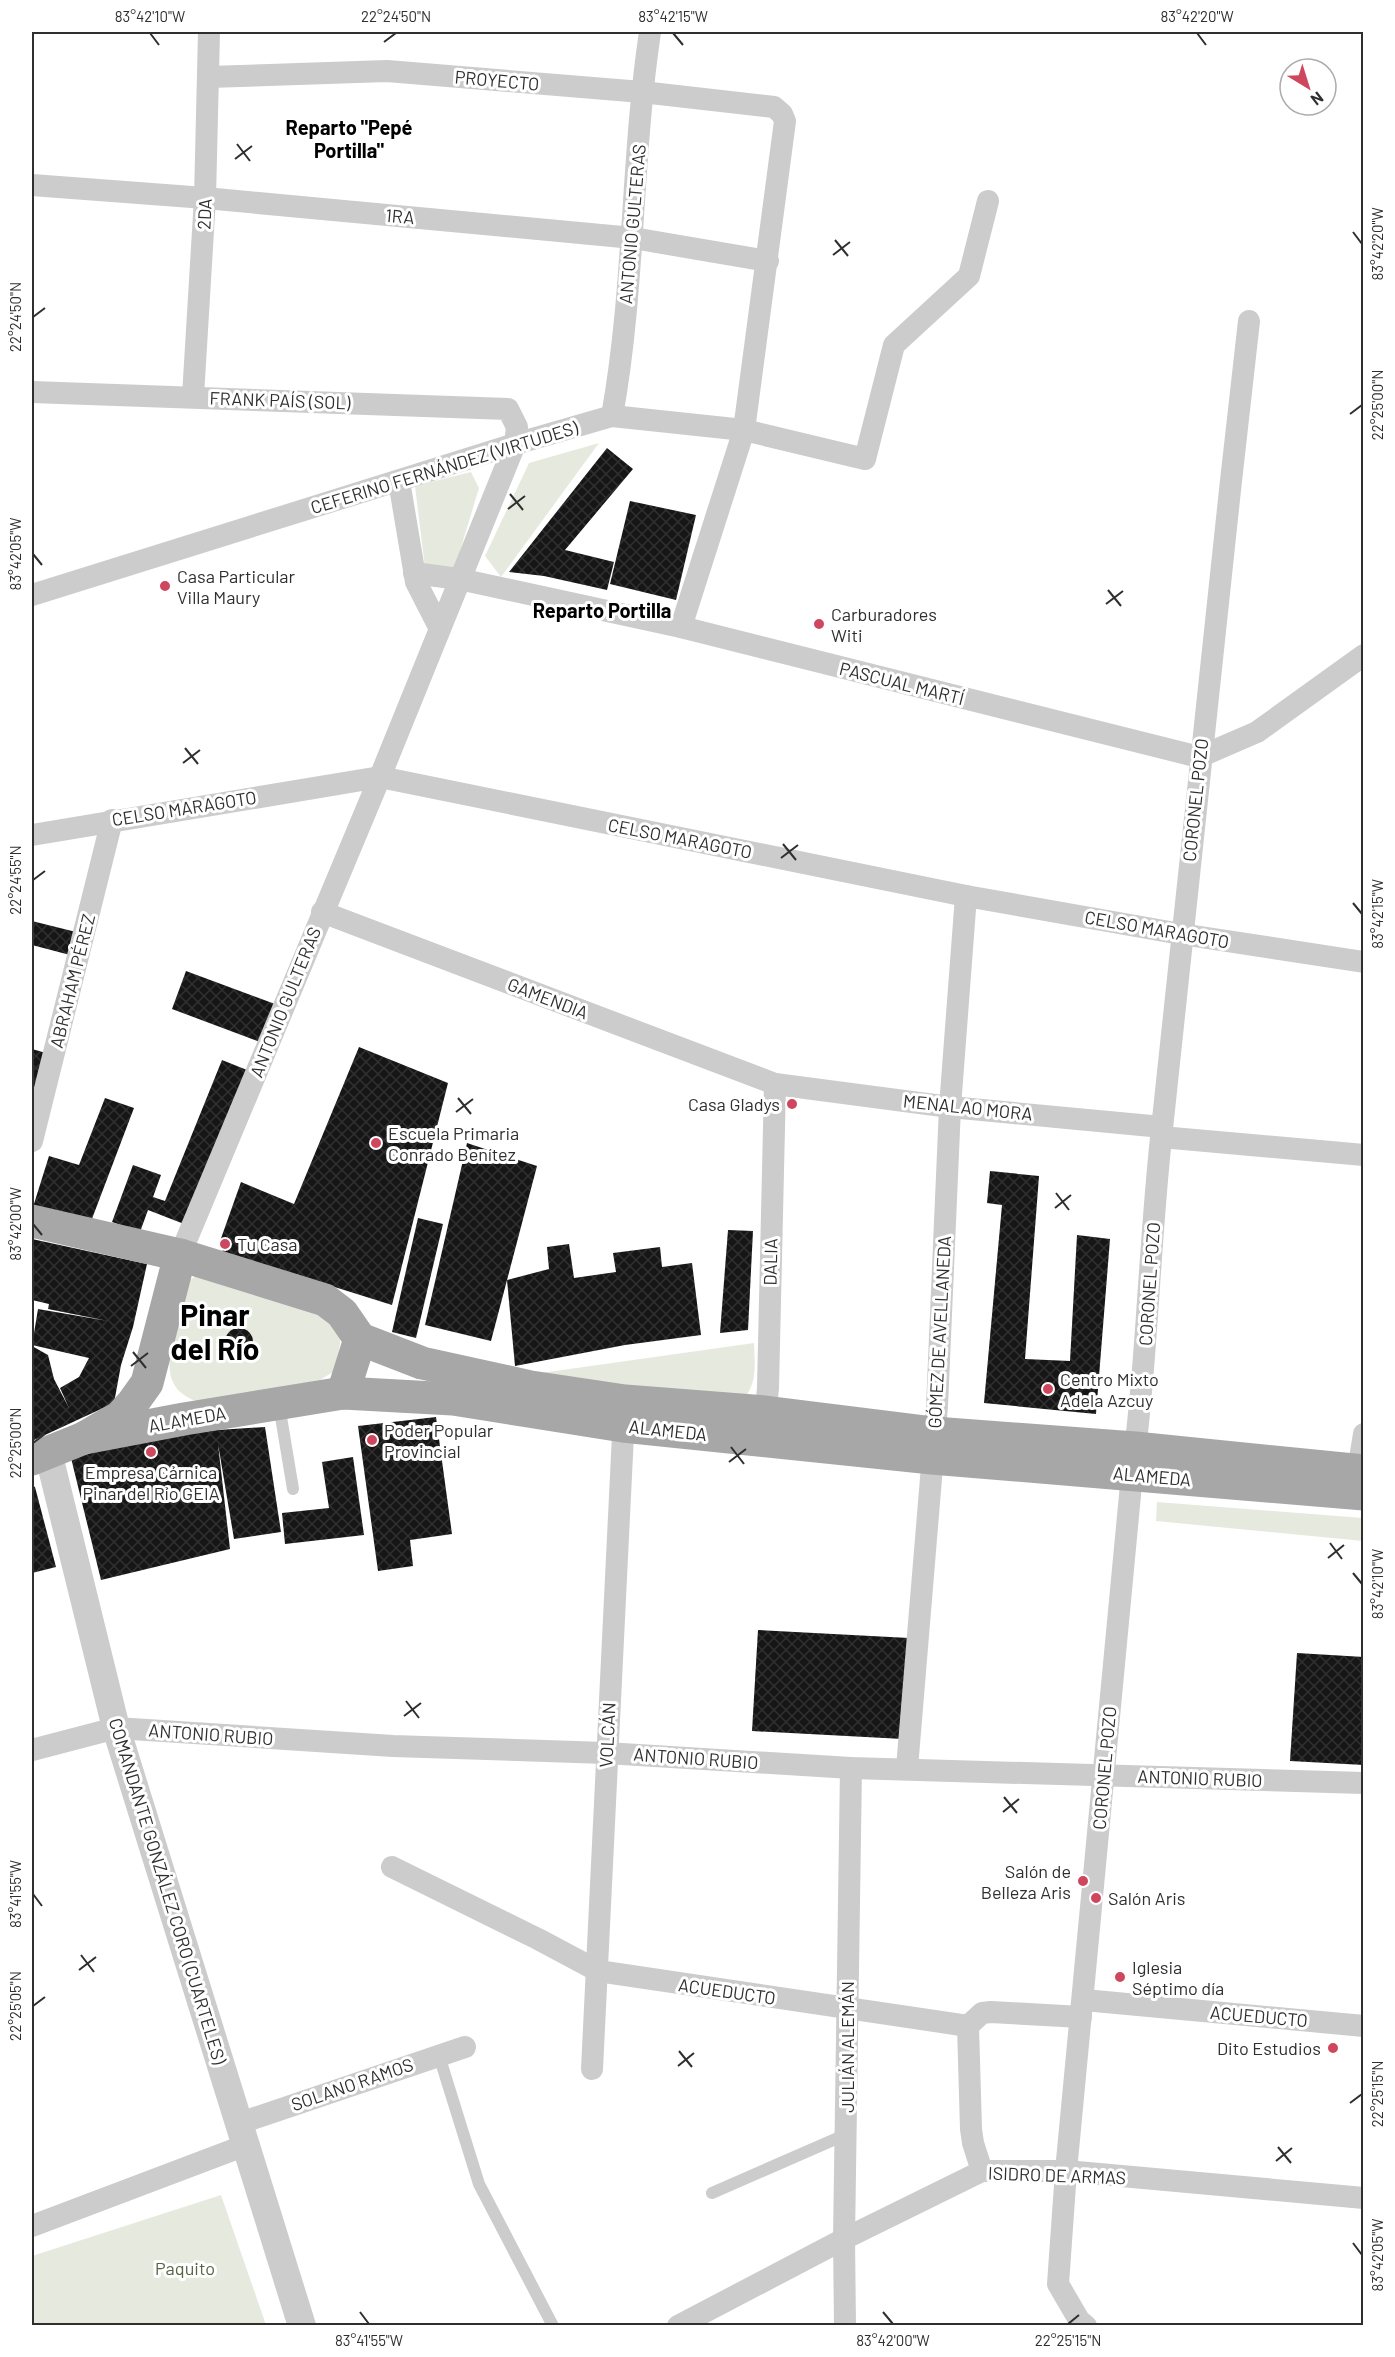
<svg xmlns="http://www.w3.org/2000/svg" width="1395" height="2357" viewBox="0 0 1395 2357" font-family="Barlow,sans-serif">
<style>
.green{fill:#e6eade}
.building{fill:url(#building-cross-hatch)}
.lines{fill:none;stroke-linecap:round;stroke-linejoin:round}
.service{stroke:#ccc;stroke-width:12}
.minor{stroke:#ccc;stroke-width:22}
.tertiary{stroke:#ccc;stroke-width:28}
.primary{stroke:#a7a7a7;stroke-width:33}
.ticks{fill:none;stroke:#2f2f2f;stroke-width:2}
.poi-dot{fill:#cf475e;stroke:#fff;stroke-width:2}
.labels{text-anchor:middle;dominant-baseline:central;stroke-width:6;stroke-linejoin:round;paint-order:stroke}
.street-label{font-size:18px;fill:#2f2f2f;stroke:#fff}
.poi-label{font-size:18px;fill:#2f2f2f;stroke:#fff;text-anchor:start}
.park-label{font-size:18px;fill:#556541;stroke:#fff}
.neighbourhood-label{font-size:20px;font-weight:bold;fill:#000;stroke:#fff}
.town-label{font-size:30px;font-weight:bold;fill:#000;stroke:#fff}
.neatline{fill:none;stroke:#2f2f2f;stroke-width:2}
.ticks-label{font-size:15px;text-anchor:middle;fill:#2f2f2f}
</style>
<defs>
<pattern id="building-cross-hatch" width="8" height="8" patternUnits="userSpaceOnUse" patternTransform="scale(1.5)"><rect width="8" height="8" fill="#161616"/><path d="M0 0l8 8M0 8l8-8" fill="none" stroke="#303030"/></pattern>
</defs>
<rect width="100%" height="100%" fill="#fff"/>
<g class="green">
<path d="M599 443 501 577 485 556 529 463Z"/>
<path d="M471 472 479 488 453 574 425 568 415 486Z"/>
<path d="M205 1272 336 1319C345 1338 338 1353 333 1372L320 1380 200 1403C188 1398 177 1393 172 1380 165 1364 173 1301 183 1288 189 1279 195 1276 205 1272Z"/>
<path d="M754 1343C755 1370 758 1384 739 1405L541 1373Z"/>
<path d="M1157 1502 1363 1518V1541L1156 1521Z"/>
<path d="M221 2195 266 2325H32V2256Z"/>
</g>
<g class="building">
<path d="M607 448 633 469 565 550 614 562 607 590 544 576 509 572Z"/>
<path d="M630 501 696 515 676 600 610 584Z"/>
<path d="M32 921 76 932 70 955 32 945Z"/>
<path d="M186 971 275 1004 260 1042 172 1009Z"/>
<path d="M359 1047 448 1083 392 1305 223 1252 219 1244 241 1182 294 1204Z"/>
<path d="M32 1049 46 1053 32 1103Z"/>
<path d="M222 1060 247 1070 184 1224 148 1210 140 1232 112 1222 133 1165 161 1175 153 1197 165 1201Z"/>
<path d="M105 1098 134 1108 90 1224 33 1207 49 1156 79 1165Z"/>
<path d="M467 1143 537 1166 491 1341 425 1325Z"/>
<path d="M990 1171 1039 1176 1025 1359 1070 1361 1077 1235 1110 1239 1096 1414 984 1403 1002 1205 987 1203Z"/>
<path d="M418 1218 443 1224 416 1338 392 1332Z"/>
<path d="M728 1230 753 1231 748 1330 720 1333Z"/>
<path d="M32 1239 147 1264 133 1327 121 1365 114 1403 32 1441V1346L48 1355 54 1379 69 1408 60 1388 79 1377 89 1358 32 1345 38 1309 108 1321 48 1309 49 1304 32 1300Z"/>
<path d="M569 1244 574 1278 616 1272 613 1253 660 1247 662 1267 692 1263 701 1335 625 1345 515 1366 507 1280 549 1269 547 1247Z"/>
<circle cx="239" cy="1342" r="14"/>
<path d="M436 1417 452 1534 410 1540 413 1566 378 1571 358 1426Z"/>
<path d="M265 1427 281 1532 234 1539 218 1444 230 1549 101 1580 71 1458 141 1440 217 1430Z"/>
<path d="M353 1457 364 1535 285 1544 282 1513 329 1508 322 1462Z"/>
<path d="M32 1485 35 1487 56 1567 32 1573Z"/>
<path d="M758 1630 909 1638 903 1739 752 1731Z"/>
<path d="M1297 1653 1364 1657V1765L1290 1761Z"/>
</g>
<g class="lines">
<g class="service">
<path d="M279 1405 293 1489"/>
<path d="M436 2056 441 2062 479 2184 553 2326"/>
<path d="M712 2193 847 2134"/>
</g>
<g class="minor">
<path d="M208 77 387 71 642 92 774 107 782 114 785 121 744 430 681 627"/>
<path d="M32 185 205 198 633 238 768 261"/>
<path d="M32 392 508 409 517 427 515 444 380 777 180 1255"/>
<path d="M193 396 205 198 209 32"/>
<path d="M612 416C635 289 631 159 650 32"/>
<path d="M399 481 416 582 439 627"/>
<path d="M414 573 459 579 681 627 1199 757 1257 732 1364 655"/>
<path d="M32 595 515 444 612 416 744 430 865 459 894 345 969 276 988 201"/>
<path d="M32 835 380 777 966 896 1181 934 1364 962"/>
<path d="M322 912 775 1084 950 1107 1162 1127"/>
<path d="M1161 1137 1364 1155"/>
<path d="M32 1141 112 820"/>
<path d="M764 1427 768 1388 775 1084"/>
<path d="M1356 1483 1364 1434"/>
<path d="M32 1750 116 1728 393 1746 606 1753 851 1768 1364 1783"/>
<path d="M907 1768 937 1406 950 1107 966 896"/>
<path d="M392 1867 538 1939 598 1971 968 2026 982 2013 991 2012 1081 2017"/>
<path d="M1084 2000 1364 2026"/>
<path d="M968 2026 971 2129 973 2143 982 2171"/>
<path d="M592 2069 624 1414"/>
<path d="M240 2123 465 2047"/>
<path d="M32 2226 246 2145"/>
<path d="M678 2326 844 2239 982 2171H1066L1364 2198"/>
<path d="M845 2326 844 2239 851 1768"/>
<path d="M1086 2326 1079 2320 1058 2284 1066 2171 1132 1474C1147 1363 1149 1250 1161 1138 1189 865 1218 593 1249 321"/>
</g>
<path class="tertiary" d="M48 1452 116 1728 302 2326"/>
<g class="primary">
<path d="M32 1221 180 1255 325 1300 342 1313 360 1339 422 1363 531 1387 625 1401 765 1412 934 1433 1135 1448 1364 1471"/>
<path d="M343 1393 360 1339"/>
<path d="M84 1438 184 1419 343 1393 453 1399 623 1426 932 1458 1364 1494"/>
<path d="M32 1459 84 1438 120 1417 132 1404 147 1383 180 1255"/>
</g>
</g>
<path class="ticks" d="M150 33 159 45M673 33 683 45M1197 33 1206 45M384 42 396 33M237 144 250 161M235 159 252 146M1353 232 1362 244M835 240 848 256M833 255 850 242M33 317 45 308M1350 414 1362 405M510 494 523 510M508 509 525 496M33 554 42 565M1108 590 1121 606M1106 604 1123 591M185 748 198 764M183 763 200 750M783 844 796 860M781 858 798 845M33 880 45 871M1353 903 1362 914M458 1098 471 1114M456 1112 473 1099M1056 1193 1069 1210M1055 1208 1071 1195M33 1224 42 1235M133 1352 146 1368M131 1366 148 1353M33 1443 45 1434M731 1447 744 1464M729 1462 746 1449M1330 1543 1342 1559M1328 1558 1344 1545M1353 1573 1362 1584M406 1701 419 1718M404 1716 421 1703M1004 1797 1017 1813M1003 1812 1019 1799M33 1894 42 1906M81 1955 94 1972M79 1970 96 1957M33 2006 45 1997M679 2051 692 2067M678 2066 694 2053M1350 2103 1362 2094M1278 2147 1291 2163M1276 2161 1292 2148M1353 2243 1362 2255M360 2312 369 2324M883 2312 893 2324M1068 2324 1079 2315"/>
<g class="poi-dot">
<circle cx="165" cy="586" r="6"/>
<circle cx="819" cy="624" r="6"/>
<circle cx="792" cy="1104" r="6"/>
<circle cx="376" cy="1143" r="6"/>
<circle cx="225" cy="1244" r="6"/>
<circle cx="1048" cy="1389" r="6"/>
<circle cx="372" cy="1440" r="6"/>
<circle cx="151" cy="1452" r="6"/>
<circle cx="1083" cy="1881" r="6"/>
<circle cx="1096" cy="1898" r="6"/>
<circle cx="1120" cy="1977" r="6"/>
<circle cx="1333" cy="2048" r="6"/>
</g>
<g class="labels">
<g class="street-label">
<text transform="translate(497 80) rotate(5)">PROYECTO</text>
<text transform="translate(204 214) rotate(-87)">2DA</text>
<text transform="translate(400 216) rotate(5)">1RA</text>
<text transform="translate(632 224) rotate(-85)">ANTONIO GULTERAS</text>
<text transform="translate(280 400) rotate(2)">FRANK PAÍS (SOL)</text>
<text transform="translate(444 467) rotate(-17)">CEFERINO FERNÁNDEZ (VIRTUDES)</text>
<text transform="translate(902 683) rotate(14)">PASCUAL MARTÍ</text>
<text transform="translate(1195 800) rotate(-84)">CORONEL POZO</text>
<text transform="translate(184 808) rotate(-9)">CELSO MARAGOTO</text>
<text transform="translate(680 838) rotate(11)">CELSO MARAGOTO</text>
<text transform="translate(1157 929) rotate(10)">CELSO MARAGOTO</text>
<text transform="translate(72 981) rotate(-76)">ABRAHAM PÉREZ</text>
<text transform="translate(548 998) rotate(21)">GAMENDIA</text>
<text transform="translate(285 1002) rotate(-68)">ANTONIO GULTERAS</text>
<text transform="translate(968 1107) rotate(6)">MENALAO MORA</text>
<text transform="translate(770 1262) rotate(-89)">DALIA</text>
<text transform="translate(1149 1284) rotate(-86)">CORONEL POZO</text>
<text transform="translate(939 1332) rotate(-87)">GÓMEZ DE AVELLANEDA</text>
<text transform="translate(187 1419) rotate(-10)">ALAMEDA</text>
<text transform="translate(668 1430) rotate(6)">ALAMEDA</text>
<text transform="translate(1152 1476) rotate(5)">ALAMEDA</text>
<text transform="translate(211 1734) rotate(4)">ANTONIO RUBIO</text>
<text transform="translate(607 1735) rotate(-87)">VOLCÁN</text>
<text transform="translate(696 1758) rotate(4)">ANTONIO RUBIO</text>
<text transform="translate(1104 1768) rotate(-85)">CORONEL POZO</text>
<text transform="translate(1200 1778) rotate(2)">ANTONIO RUBIO</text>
<text transform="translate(168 1891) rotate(73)">COMANDANTE GONZÁLEZ CORO (CUARTELES)</text>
<text transform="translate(727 1991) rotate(8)">ACUEDUCTO</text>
<text transform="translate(1259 2016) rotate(5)">ACUEDUCTO</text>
<text transform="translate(847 2047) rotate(-90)">JULIÁN ALEMÁN</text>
<text transform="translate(352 2084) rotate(-19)">SOLANO RAMOS</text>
<text transform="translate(1057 2175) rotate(2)">ISIDRO DE ARMAS</text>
</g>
<g class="poi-label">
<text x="177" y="576">Casa Particular<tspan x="177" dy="21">Villa Maury</tspan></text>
<text x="831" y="614">Carburadores<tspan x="831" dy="21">Witi</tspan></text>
<text x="780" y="1104" text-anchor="end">Casa Gladys</text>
<text x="388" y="1133">Escuela Primaria<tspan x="388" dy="21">Conrado Benítez</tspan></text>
<text x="237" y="1244">Tu Casa</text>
<text x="1060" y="1379">Centro Mixto<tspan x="1060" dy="21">Adela Azcuy</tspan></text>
<text x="384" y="1430">Poder Popular<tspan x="384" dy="21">Provincial</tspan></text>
<text x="151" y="1472" text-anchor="middle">Empresa Cárnica<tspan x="151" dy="21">Pinar del Río GEIA</tspan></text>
<text x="1071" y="1871" text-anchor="end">Salón de<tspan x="1071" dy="21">Belleza Aris</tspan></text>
<text x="1108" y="1898">Salón Aris</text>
<text x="1132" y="1967">Iglesia<tspan x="1132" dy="21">Séptimo día</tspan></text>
<text x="1321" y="2048" text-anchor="end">Dito Estudios</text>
</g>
<g class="park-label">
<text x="185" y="2268">Paquito</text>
</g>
<g class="neighbourhood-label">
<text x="349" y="127">Reparto "Pepé<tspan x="349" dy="23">Portilla"</tspan></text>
<text x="602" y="610">Reparto Portilla</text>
</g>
<g class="town-label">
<text x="215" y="1314">Pinar<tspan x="215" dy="34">del Río</tspan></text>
</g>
</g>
<rect width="1395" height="2357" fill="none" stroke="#ffffff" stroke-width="66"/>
<g transform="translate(1308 87) rotate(142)"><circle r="28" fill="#ffffff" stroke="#acacac" stroke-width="1.5"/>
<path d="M0-4.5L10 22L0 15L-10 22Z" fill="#cf475e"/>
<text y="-9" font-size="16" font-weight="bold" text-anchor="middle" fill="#2f2f2f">N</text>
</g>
<rect x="33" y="33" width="1329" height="2291" class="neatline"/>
<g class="ticks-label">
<text x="150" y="22">83°42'10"W</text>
<text x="396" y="22">22°24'50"N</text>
<text x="673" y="22">83°42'15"W</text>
<text x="1197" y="22">83°42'20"W</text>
<text transform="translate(1378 244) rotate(-90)" y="5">83°42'20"W</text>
<text transform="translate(16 317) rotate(-90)" y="5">22°24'50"N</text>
<text transform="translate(1378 405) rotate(-90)" y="5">22°25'00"N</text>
<text transform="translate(16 554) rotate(-90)" y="5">83°42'05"W</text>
<text transform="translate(16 880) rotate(-90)" y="5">22°24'55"N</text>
<text transform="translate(1378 914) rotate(-90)" y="5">83°42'15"W</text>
<text transform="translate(16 1224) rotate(-90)" y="5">83°42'00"W</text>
<text transform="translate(16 1443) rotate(-90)" y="5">22°25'00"N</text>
<text transform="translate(1378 1584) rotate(-90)" y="5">83°42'10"W</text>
<text transform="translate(16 1894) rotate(-90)" y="5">83°41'55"W</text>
<text transform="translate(16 2006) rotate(-90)" y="5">22°25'05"N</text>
<text transform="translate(1378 2094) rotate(-90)" y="5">22°25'15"N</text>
<text transform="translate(1378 2255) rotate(-90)" y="5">83°42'05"W</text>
<text x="369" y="2346">83°41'55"W</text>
<text x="893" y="2346">83°42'00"W</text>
<text x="1068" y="2346">22°25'15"N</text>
</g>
</svg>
